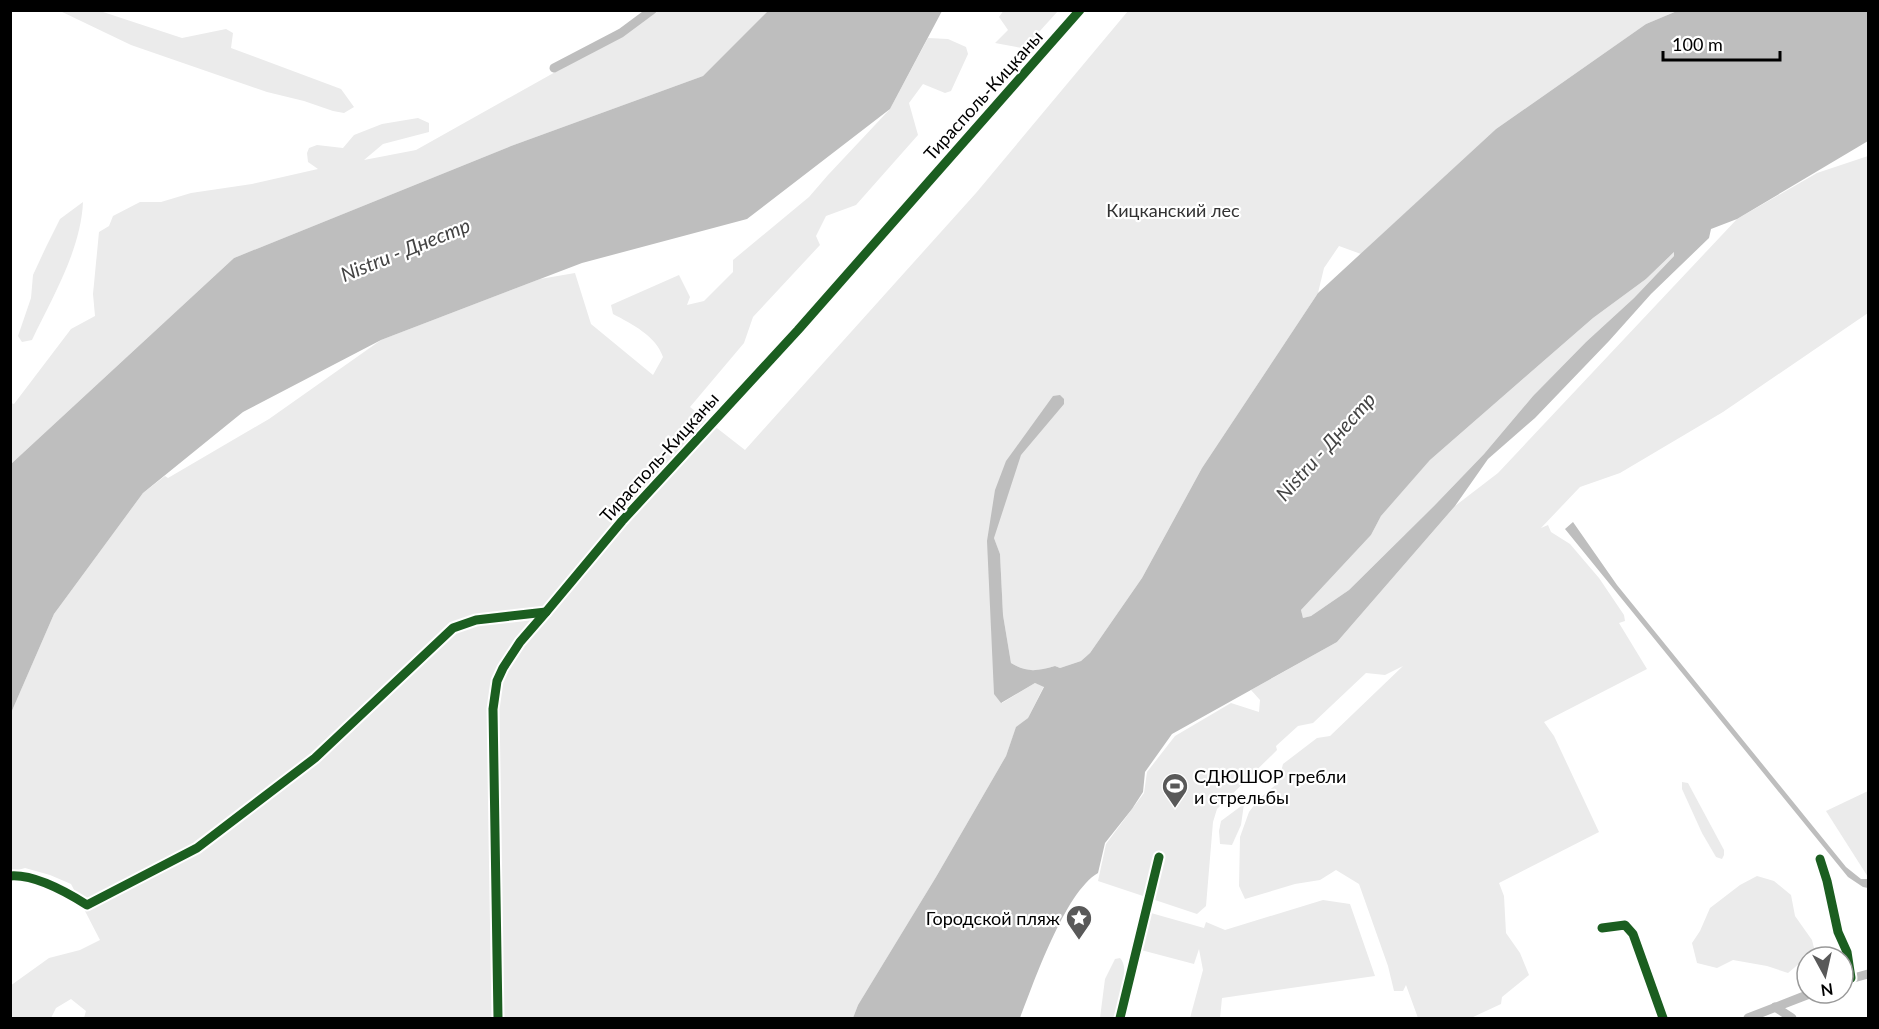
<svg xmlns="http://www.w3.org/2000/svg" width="1879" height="1029" viewBox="0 0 1879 1029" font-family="Lato,sans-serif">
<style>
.green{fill:#ebebeb}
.water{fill:#bebebe;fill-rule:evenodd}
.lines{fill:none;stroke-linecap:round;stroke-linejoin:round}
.minor{stroke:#bebebe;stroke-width:9}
.tertiary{stroke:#bebebe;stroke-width:10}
.cycleway-casing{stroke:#fff;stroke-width:13}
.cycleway{stroke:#1b5e20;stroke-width:9}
.labels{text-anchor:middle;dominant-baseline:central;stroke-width:4.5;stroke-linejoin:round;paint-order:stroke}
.street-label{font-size:18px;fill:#000;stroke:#fff}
.park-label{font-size:18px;fill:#323232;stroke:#fff}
.poi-label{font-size:18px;fill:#000;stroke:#fff;text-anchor:start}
.water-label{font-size:20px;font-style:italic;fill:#434343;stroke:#fff}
</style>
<rect width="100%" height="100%" fill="#fff"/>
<g class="green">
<path d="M58 10 100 11 182 38 226 29 233 33 231 48 341 89 354 107 344 113 333 111 304 101 267 92 131 45Z"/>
<path d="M1004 10H1058V11L1029 43 1022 48 995 43 1008 30 999 17Z"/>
<path d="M654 11H769L703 76 511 146 234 258 11 464V403L14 404 71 329 95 316 93 294 99 232 109 226 113 216 140 202H161L191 193 252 184 318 169 308 162 307 153 309 148 317 145 343 148 354 135 382 124 418 118 429 123V132L383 144 364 160 416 150 616 38Z"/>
<path d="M1128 11H1677L1646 24 1496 129 1361 254 1339 246 1324 268 1318 293 1202 468 1142 578 1090 653 1081 661 1060 668 1055 666C1037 671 1028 673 1011 663L1003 615 1000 554 994 538 1002 703 1035 683 1044 686 1028 718 1016 728 1006 756 936 877 858 1005 853 1018H84L86 1011 71 999 56 1008 51 1018H12L10 986 49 958 80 950 100 940 71 884 50 875 25 868 11 872V713L54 614 143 493 165 476 168 478 269 419 381 340 540 279 575 273 591 324 653 375 663 357C656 336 632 324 613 314L611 305 679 275 690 297 687 305 704 301 733 272V260L809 197 828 175 890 109 928 38 948 39 966 47 968 54 951 91 945 93 923 84 909 103 918 135 856 205 826 216 816 236 820 245 753 317 744 343 690 407 745 450 976 193Z"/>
<path d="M1868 156V313L1723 412 1620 473 1580 487 1541 528 1548 525 1551 532 1570 544 1599 578 1624 615 1625 621 1619 623 1647 669 1544 722 1554 736 1599 832 1499 883 1504 896 1506 933 1520 953 1529 975 1502 997 1501 1004 1471 1018H1418L1406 985 1403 991H1394L1388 966 1359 884 1336 870 1320 880 1295 884 1245 899 1239 886 1240 837 1249 812 1258 800 1278 783 1283 764 1317 738 1330 736 1403 666 1385 675 1366 673 1313 723 1298 726 1276 746 1277 750 1217 809 1213 822 1206 906 1197 914 1098 881 1106 844 1144 793 1147 772 1175 736 1231 703 1259 712 1260 700 1251 690 1337 642 1455 506 1498 473 1737 219 1817 173Z"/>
<path d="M83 202C81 250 52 298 32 340L22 342 18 336 31 298 33 275 46 247 60 219Z"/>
<path d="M1675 251 1674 256 1634 298 1586 342 1533 396 1484 454 1434 506 1349 590 1311 616 1303 618 1301 610 1371 535 1381 516 1430 460 1593 318 1646 279Z"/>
<path d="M1682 782 1688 783 1724 850V855L1722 859 1716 857 1702 833 1682 789Z"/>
<path d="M1868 791V877L1826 811Z"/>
<path d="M1244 804 1241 825 1232 845 1220 844 1219 831 1221 821Z"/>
<path d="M1757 876 1774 881 1791 895 1795 916 1812 940 1815 952 1807 957 1788 973 1767 966 1733 960 1717 968 1697 963 1692 943 1700 931 1710 908 1740 885Z"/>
<path d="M1323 900 1350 904 1375 976 1222 998 1220 1018H1190L1203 970 1199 949 1194 964 1141 950 1151 913 1204 928 1206 922 1225 930Z"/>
<path d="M1120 958C1131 968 1118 1004 1115 1018H1100L1105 979 1115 959Z"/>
</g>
<g class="water">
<path d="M769 10 942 11 890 109 747 219 582 263 381 340 243 412 143 493 54 614 11 713V464L234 258 511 146 703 76Z"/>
<path d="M1677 11H1868V141L1737 219 1711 229 1709 238 1651 294 1609 341 1535 418 1488 459 1455 506 1337 642 1172 734 1145 772 1143 792 1132 809 1105 843 1098 873C1065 892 1034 982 1020 1018H853L858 1005 936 877 1006 756 1016 727 1028 718 1044 687 1035 683 1001 703 994 694 987 541 995 490 1006 461 1053 396 1060 395 1064 399V404L1021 455 994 538 1000 554 1003 615 1011 663C1027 673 1037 671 1055 666L1060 668 1081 661 1090 653 1142 578 1202 468 1318 293 1496 129 1646 24ZM1674 252V256L1634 298 1586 342 1533 396 1484 454 1434 506 1349 590 1311 616 1303 618 1301 610 1371 535 1381 516 1430 460 1593 318 1646 279Z"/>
<path d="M1573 522 1617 585 1846 867 1861 879H1868V888L1863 887 1848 877 1565 529Z"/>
</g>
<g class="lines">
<g class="minor">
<path d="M554 68 621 33 652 10"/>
<path d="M1820 859 1827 881 1838 932 1847 952 1851 978"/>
<path d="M10 876C34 874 68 893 87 905L197 848 315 758 453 628 476 620 546 612"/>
<path d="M1602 928 1625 925 1633 934 1663 1018"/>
<path d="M1843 981 1868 974"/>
<path d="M1775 1007 1792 1018"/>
<path d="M1120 1018 1159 857"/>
<path d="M1748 1018 1812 993"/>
</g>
<path class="tertiary" d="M498 1018 493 709 497 681 503 668 520 642 546 612 622 521 798 330 1080 10"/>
<g class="cycleway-casing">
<g id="cycleway">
<path d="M1820 859 1827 881 1838 932 1847 952 1851 978"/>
<path d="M10 876C34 874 68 893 87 905L197 848 315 758 453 628 476 620 546 612"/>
<path d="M1602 928 1625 925 1633 934 1663 1018"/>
<path d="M498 1018 493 709 497 681 503 668 520 642 546 612 622 521 798 330 1080 10"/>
<path d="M1120 1018 1159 857"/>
</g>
</g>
<use href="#cycleway" class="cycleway"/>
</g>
<defs>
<g id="stadium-pin" transform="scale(1.35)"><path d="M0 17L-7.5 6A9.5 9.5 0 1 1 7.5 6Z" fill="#595959" stroke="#fff"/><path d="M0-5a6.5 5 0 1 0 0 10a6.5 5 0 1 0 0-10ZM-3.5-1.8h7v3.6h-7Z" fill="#fff"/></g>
<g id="sight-pin" transform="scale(1.35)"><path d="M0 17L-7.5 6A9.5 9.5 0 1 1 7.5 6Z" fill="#595959" stroke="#fff"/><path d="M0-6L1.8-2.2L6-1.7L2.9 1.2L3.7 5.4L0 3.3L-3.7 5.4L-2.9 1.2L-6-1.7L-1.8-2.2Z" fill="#fff"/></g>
</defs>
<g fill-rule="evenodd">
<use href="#stadium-pin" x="1175" y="786"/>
<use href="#sight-pin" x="1079" y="918"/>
</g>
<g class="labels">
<g class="street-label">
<text transform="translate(983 95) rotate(-48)">Тирасполь-Кицканы</text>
<text transform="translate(659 457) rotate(-48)">Тирасполь-Кицканы</text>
</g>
<g class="park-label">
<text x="1173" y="210">Кицканский лес</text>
</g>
<g class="poi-label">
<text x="1194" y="776">СДЮШОР гребли<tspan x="1194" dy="21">и стрельбы</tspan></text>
<text x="1060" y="918" text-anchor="end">Городской пляж</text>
</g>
<g class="water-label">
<text transform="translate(405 249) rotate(-22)">Nistru - Днестр</text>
<text transform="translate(1325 446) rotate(-48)">Nistru - Днестр</text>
</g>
</g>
<rect width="1879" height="1029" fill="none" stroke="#000000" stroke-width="24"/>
<g transform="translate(1825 975) rotate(172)"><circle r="28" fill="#ffffff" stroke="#999999" stroke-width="1.5"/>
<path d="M0-4.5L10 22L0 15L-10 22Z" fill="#595959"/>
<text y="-9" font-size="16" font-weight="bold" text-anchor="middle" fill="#000000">N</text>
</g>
<path d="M1663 51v9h117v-9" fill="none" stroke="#000000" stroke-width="3"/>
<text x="1672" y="51" font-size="18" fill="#000000" stroke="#ffffff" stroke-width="4.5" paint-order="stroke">100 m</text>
</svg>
